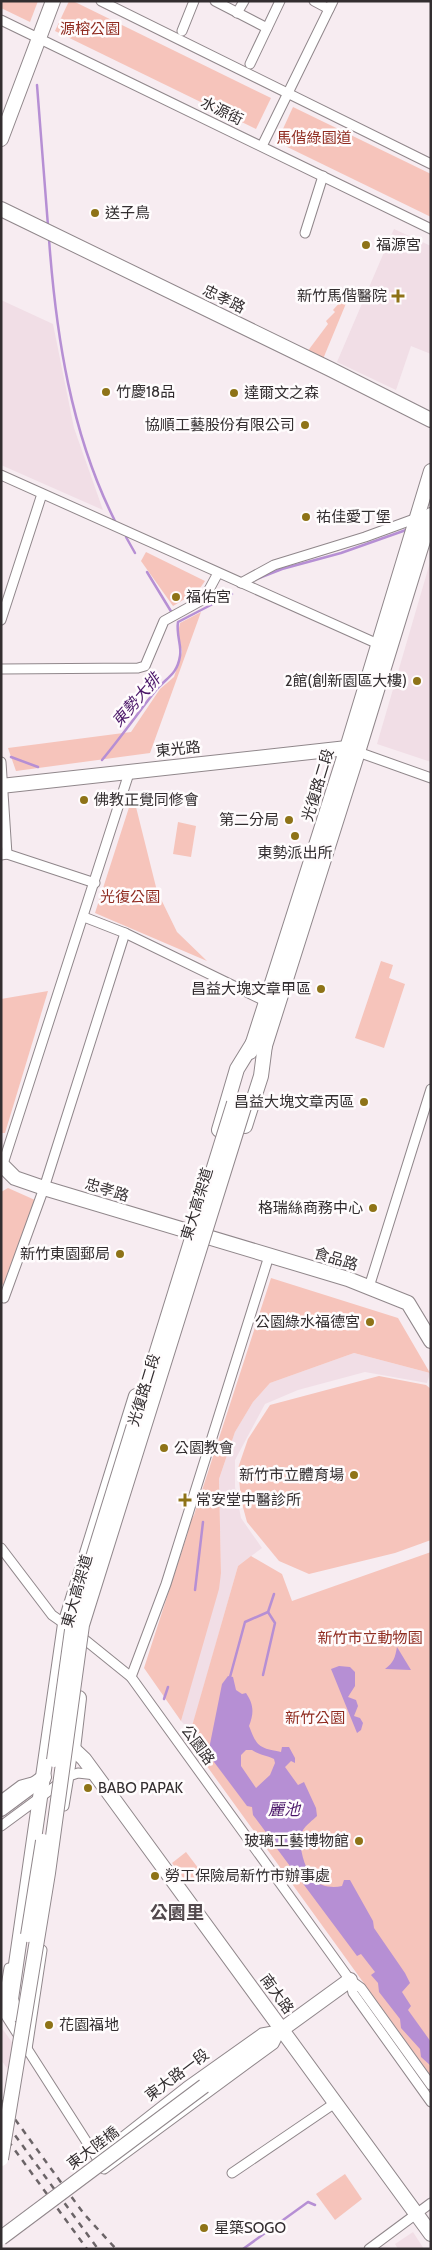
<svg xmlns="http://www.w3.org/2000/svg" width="432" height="2250" viewBox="0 0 432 2250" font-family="Cabin,'Noto Sans TC',sans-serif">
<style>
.built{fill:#f1dee6}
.green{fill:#f6c4bb}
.water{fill:#b68fd4;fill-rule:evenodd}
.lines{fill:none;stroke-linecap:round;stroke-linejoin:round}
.stream{stroke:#b68fd4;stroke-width:2.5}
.street-casing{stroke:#90878b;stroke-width:11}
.secondary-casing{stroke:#90878b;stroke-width:16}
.street{stroke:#fff;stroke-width:9}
.secondary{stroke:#fff;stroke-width:14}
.rail{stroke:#6b6467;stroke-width:2.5;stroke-dasharray:6 6;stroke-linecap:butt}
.secondary-bridge-casing{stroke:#90878b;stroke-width:16;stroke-linecap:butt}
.secondary-bridge{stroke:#fff;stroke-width:14}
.poi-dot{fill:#8e7317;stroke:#fffcfd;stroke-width:2}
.labels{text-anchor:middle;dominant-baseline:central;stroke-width:5;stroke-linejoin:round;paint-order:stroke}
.park-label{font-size:15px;fill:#902c21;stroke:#fffcfd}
.street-label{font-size:15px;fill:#332e30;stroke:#fffcfd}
.poi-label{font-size:15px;fill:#332e30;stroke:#fffcfd;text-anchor:start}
.water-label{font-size:16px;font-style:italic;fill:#4a1668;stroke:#fffcfd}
.quarter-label{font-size:18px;font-weight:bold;fill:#52494d;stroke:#fffcfd}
</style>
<rect width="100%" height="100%" fill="#f7ecf1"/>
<g class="built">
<path d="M394 229 431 246V354L411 346 396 390 337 362Z"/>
<path d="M1 300 53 324 74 428 103 510 1 465Z"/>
<path d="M431 559V762L377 744Z"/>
<path d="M354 1353 430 1373 427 1383 365 1372 298 1390 265 1404 235 1460V1487L241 1518 262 1548 238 1566 191 1731 181 1721 221 1573 219 1479 235 1432 253 1402 270 1383Z"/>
<path d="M1 2027 24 2059 19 2084 1 2060Z"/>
<path d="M413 2232 424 2249H398L395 2244Z"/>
</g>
<g class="green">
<path d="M1 1H38L30 22 1 8Z"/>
<path d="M69 1H73L271 98 256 129 55 31Z"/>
<path d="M293 107 431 174V217L277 142Z"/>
<path d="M352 289 323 359 307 352 328 324 326 321 335 312 333 310Z"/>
<path d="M146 552 205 581 198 591 173 606 141 561Z"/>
<path d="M201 612 150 753 16 771 8 748 131 732 160 689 174 677 182 652 178 633 180 623Z"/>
<path d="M133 795 157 891 177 932 207 961 95 913Z"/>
<path d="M178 822 196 826 191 857 173 854Z"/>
<path d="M381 961 393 965 389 978 405 984 384 1048 355 1038Z"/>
<path d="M48 991 5 1133H1V999Z"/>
<path d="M8 1188 35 1200 4 1286 1 1283V1192Z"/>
<path d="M271 1278 398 1318 430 1373 354 1353 270 1383 253 1402 235 1432 219 1479 221 1573 219 1589 181 1721 144 1668 188 1532 185 1530 194 1515Z"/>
<path d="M379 1376 426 1385 431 1389V1540L395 1553 309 1574 279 1561 247 1522 241 1500 238 1468 248 1439 270 1405Z"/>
<path d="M431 1552V2076L188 1740 238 1566 251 1556 282 1574 292 1601Z"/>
<path d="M186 1852 202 1873 187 1883 172 1863Z"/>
<path d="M345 2174 362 2199 335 2220 316 2194Z"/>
</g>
<g class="water">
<path d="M397 1647 411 1670 385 1669C394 1662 395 1658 397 1647Z"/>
<path d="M339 1666 350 1667 355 1672V1686L348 1697 356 1700 358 1706 354 1716 360 1718 363 1723 361 1730 357 1733 331 1669Z"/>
<path d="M228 1676 233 1677 236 1690 242 1694 246 1693C254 1705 254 1713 249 1726 257 1747 259 1748 281 1752L282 1747H289L295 1758V1763L291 1761 285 1767 298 1785 304 1782 316 1808 317 1816C313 1820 306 1825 303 1830 296 1842 305 1869 313 1879 320 1887 333 1888 342 1886L344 1880H350L373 1921 374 1928 405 1973 410 1983 402 1992 411 2006 408 2010 431 2042V2066L421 2057 420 2049 401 2028 400 2019 379 1992 378 1983 371 1975 375 1972 361 1954 357 1956 275 1846 276 1841 271 1839 253 1815 252 1807 247 1806 208 1754 222 1684ZM246 1750H252C259 1755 266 1755 274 1759L275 1763 270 1775 256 1788 241 1766V1755Z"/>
</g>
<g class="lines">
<g class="stream">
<path d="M37 85 48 226"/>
<path d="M49 239C56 335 71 434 115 521"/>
<path d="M126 537 135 553"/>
<path d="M147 572 172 613"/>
<path d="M259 578 282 569 341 553 406 530"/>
<path d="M11 757 38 767"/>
<path d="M102 760C121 737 138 713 156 690 167 677 177 675 180 656 182 646 176 635 178 622L232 594"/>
<path d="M195 1590 203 1522"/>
<path d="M263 1675 275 1623 268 1612"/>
<path d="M230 1677 245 1622 268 1612 274 1594"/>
<path d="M164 1699 168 1687"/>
<path d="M243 2249 308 2202 315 2205"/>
</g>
<g class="street-casing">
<g id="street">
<path d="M101 1 431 164"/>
<path d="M215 1 267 28"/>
<path d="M314 1 329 9"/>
<path d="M237 13 244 1"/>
<path d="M1 20 431 229"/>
<path d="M182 31 194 1"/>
<path d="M250 64 280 1"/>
<path d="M262 146 333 1"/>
<path d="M305 233 323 176"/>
<path d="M1 475 378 644"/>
<path d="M241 583 274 565 365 537 417 518"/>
<path d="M1 620 42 494"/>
<path d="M1 669 138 668 145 666 164 621 204 599 218 573"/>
<path d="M358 752 431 778"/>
<path d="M1 762 7 854"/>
<path d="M1 855 7 854 95 883"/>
<path d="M84 917 125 933 265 1001"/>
<path d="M1 1170 130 770"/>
<path d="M369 1287 431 1089"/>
<path d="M4 1298 44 1188 125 933"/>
<path d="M1 1548 52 1615 69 1627"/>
<path d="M79 1635 131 1677 350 1980 353 1993 431 2102"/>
<path d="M131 1677 166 1584 269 1256"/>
<path d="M1 1800 21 1785 32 1782"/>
<path d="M64 1806 69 1776 78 1773 96 1775"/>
<path d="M1 1826 69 1776 73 1749"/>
<path d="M350 1980 361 1988 431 2085"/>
<path d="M1 2008 104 2169 274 2044 280 2032"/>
<path d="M2 2010 9 1968"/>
<path d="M27 2049 42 1950"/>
<path d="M97 2157 186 2087 262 2033 278 2030"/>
<path d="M232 2173 335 2103"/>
<path d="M369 2249 431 2203"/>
</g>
</g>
<g class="secondary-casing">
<g id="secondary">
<path d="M1 139 53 1"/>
<path d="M1 209 330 369 431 420"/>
<path d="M1 786 347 748 353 750"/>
<path d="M250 1052 347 748 431 471"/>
<path d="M263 1052 358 752 431 515"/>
<path d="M245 1126 261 1076 265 1045"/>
<path d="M219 1130 237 1069 253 1043"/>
<path d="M1 1164 15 1178 44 1188 348 1279 408 1303 431 1341"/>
<path d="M67 1743 84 1759 109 1793 431 2234"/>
<path d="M73 1749 79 1698"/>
<path d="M1 1809 44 1777"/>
<path d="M15 2014 11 1999 65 1624 136 1396"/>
<path d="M204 2086 350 1980"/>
</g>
</g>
<use href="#street" class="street"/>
<use href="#secondary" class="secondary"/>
<g class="rail">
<path d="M1 2100 84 2214 116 2249"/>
<path d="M1 2116 98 2249"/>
<path d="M1 2131 87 2249"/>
</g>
<g class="secondary-bridge-casing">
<g id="secondary-bridge">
<path d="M77 1609 234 1103"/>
<path d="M54 1760 72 1630"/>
<path d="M28 1935 43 1841"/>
<path d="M1 2159 48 1873 82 1625 244 1107"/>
<path d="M1 2238 204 2086"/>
</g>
</g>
<use href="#secondary-bridge" class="secondary-bridge"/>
</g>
<g class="poi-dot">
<circle cx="95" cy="213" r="5"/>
<circle cx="366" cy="245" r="5"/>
<path d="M395.5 288.5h5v5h5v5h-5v5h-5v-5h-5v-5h5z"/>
<circle cx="106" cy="392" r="5"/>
<circle cx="234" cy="393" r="5"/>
<circle cx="305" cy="425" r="5"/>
<circle cx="306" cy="517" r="5"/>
<circle cx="176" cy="597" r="5"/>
<circle cx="417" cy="681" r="5"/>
<circle cx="84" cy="800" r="5"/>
<circle cx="289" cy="820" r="5"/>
<circle cx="295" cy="836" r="5"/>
<circle cx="321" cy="989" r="5"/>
<circle cx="364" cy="1102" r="5"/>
<circle cx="373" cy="1208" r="5"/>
<circle cx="120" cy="1254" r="5"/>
<circle cx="370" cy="1322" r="5"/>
<circle cx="164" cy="1448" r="5"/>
<circle cx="354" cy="1475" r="5"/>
<path d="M182.5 1492.5h5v5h5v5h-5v5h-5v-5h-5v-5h5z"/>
<circle cx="88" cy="1788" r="5"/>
<circle cx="359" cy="1841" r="5"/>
<circle cx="155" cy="1876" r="5"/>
<circle cx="49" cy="2025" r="5"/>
<circle cx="204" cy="2228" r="5"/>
</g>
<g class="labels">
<g class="park-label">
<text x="90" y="29">源榕公園</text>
<text x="314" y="138">馬偕綠園道</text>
<text x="130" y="897">光復公園</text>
<text x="370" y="1638">新竹市立動物園</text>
<text x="315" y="1718">新竹公園</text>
</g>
<g class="street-label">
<text transform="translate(222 111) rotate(26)">水源街</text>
<text transform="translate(224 299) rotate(26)">忠孝路</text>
<text transform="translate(178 749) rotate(-6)">東光路</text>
<text transform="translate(318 785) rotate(-73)">光復路二段</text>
<text transform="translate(107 1190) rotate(17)">忠孝路</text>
<text transform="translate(197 1204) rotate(-73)">東大高架道</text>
<text transform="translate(336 1259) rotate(17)">食品路</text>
<text transform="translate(144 1390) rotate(-73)">光復路二段</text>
<text transform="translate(77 1591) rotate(-74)">東大高架道</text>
<text transform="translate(198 1745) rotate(54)">公園路</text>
<text transform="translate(277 1994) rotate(54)">南大路</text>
<text transform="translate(177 2075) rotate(-37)">東大路一段</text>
<text transform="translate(93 2148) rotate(-37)">東大陸橋</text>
</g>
<g class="poi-label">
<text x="105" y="213">送子鳥</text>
<text x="376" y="245">福源宮</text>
<text x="387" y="296" text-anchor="end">新竹馬偕醫院</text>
<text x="116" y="392">竹慶18品</text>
<text x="244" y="393">達爾文之森</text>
<text x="295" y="425" text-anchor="end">協順工藝股份有限公司</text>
<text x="316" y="517">祐佳愛丁堡</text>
<text x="186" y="597">福佑宮</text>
<text x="407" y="681" text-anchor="end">2館(創新園區大樓)</text>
<text x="94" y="800">佛教正覺同修會</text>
<text x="279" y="820" text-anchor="end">第二分局</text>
<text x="295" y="853" text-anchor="middle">東勢派出所</text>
<text x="311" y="989" text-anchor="end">昌益大塊文章甲區</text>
<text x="354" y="1102" text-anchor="end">昌益大塊文章丙區</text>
<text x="363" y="1208" text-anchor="end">格瑞絲商務中心</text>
<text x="110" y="1254" text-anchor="end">新竹東園郵局</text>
<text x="360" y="1322" text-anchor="end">公園綠水福德宮</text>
<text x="174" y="1448">公園教會</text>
<text x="344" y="1475" text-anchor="end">新竹市立體育場</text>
<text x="196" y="1500">常安堂中醫診所</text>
<text x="98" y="1788">BABO PAPAK</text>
<text x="349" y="1841" text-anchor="end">玻璃工藝博物館</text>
<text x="165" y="1876">勞工保險局新竹市辦事處</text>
<text x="59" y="2025">花園福地</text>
<text x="214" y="2228">星築SOGO</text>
</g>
<g class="water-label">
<text transform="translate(136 700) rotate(-49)">東勢大排</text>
<text x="284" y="1809">麗池</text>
</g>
<g class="quarter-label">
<text x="177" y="1913">公園里</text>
</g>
</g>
<rect width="432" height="2250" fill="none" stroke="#332e30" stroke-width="5"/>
</svg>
